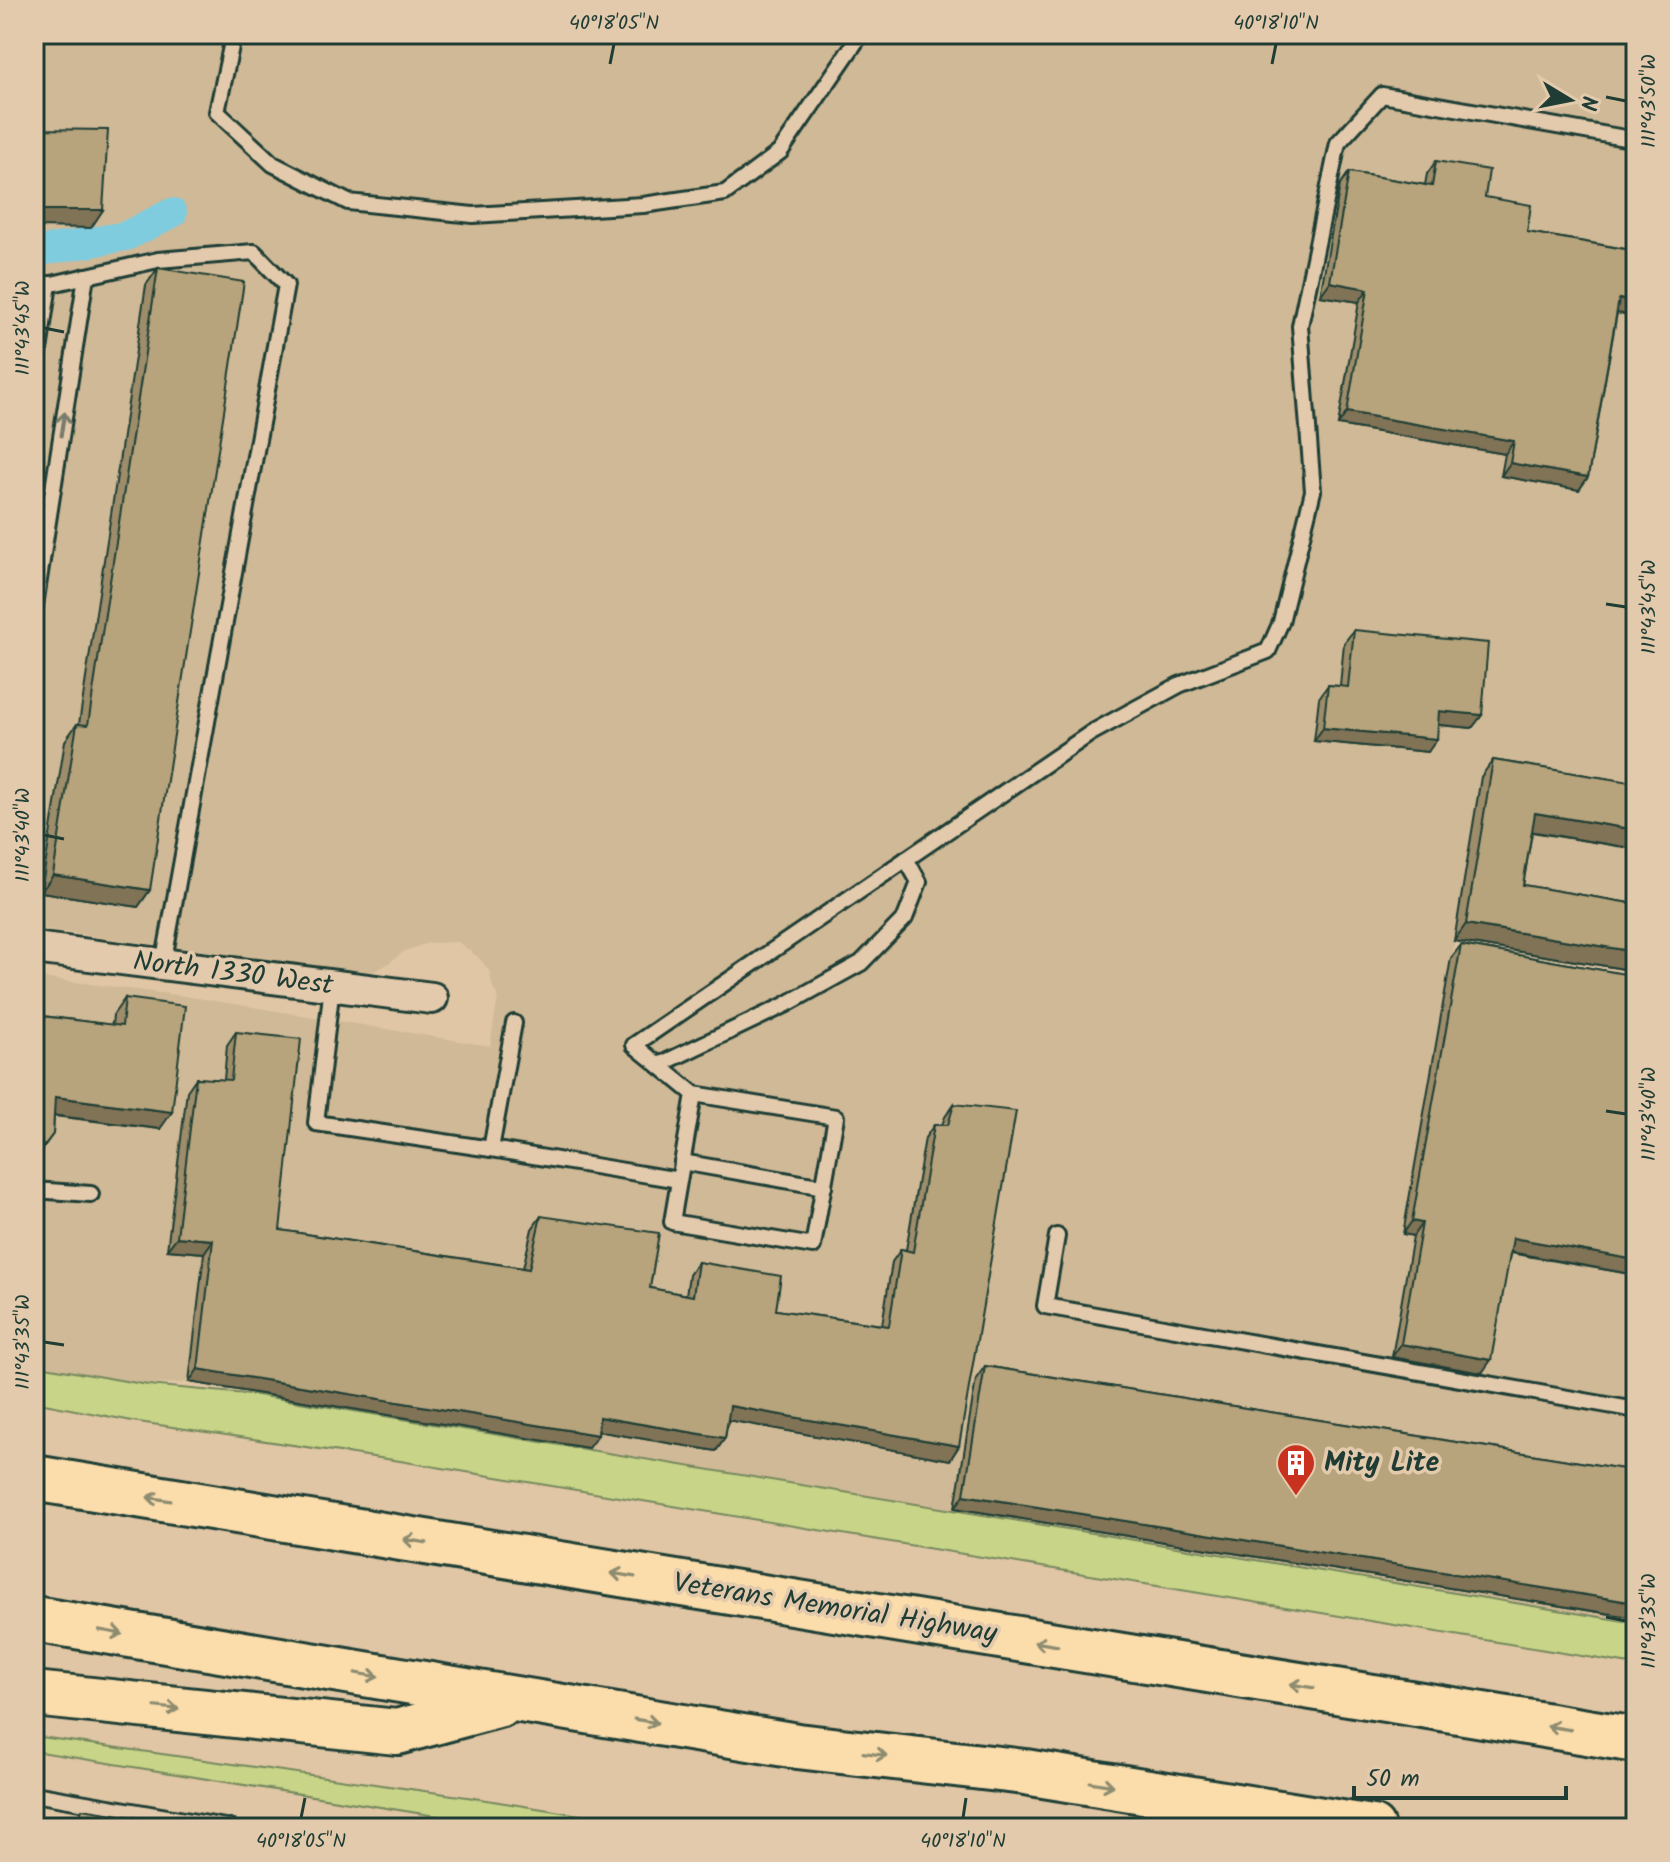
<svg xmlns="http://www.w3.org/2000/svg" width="1670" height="1862" viewBox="0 0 1670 1862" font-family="Kalam,sans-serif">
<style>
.built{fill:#d0b996}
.green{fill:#c8d487;stroke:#74885e;stroke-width:2}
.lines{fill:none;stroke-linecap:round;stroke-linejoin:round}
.canal{stroke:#80ccdf;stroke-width:30}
.lane-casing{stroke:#1f3d34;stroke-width:20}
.street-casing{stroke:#1f3d34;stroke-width:36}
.highway-casing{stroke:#1f3d34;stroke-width:50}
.path{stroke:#1f3d34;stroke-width:5;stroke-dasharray:8 6;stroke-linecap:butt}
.lane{stroke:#e4caac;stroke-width:14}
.street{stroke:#e4caac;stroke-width:30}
.highway{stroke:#fbdcab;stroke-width:44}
.wall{fill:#9d8d6a;stroke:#1f3d34;stroke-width:2}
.shaded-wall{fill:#807356;stroke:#1f3d34;stroke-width:2}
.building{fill:#b7a47b;stroke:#1f3d34;stroke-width:2}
.oneway{stroke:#787c6a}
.oneway2{stroke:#8d8c70}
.ticks{fill:none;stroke:#1f3d34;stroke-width:3}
.labels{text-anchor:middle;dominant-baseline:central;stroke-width:7;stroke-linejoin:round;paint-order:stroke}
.street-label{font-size:28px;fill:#1f3d34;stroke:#e4caac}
.poi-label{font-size:28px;font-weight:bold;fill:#1f3d34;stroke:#e4caac;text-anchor:start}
.neatline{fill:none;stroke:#1f3d34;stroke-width:3}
.ticks-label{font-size:20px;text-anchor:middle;fill:#1f3d34}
</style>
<rect width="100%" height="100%" fill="#e0c6a4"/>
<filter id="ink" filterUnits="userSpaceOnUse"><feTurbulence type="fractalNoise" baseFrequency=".0125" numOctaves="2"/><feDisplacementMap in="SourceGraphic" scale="16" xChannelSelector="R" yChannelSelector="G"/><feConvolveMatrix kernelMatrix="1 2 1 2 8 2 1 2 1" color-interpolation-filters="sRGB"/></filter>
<g filter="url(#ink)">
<path class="built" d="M34 34H1636V970L1455 941 1452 957 1636 980V1623L189 1382 148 1385 34 1365V977L185 996 490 1046 498 997 493 988 489 970 477 956 458 942 428 943 405 951 383 967 367 974 34 928Z"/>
<g class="green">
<path d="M34 1365 148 1385 257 1395 1636 1623V1665L400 1461 132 1421 34 1402Z"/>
<path d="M34 1736 474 1798 661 1828H510L34 1751Z"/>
</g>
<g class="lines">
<path class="canal" d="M34 252 126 236 172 213"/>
<g class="lane-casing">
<g id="lane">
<path d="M241 34 232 42 217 112 273 164 348 202 473 215 643 205 725 193 780 152 861 34"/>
<path d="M34 288 158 260 254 252 286 285 163 965"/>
<path d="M34 384 49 284"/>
<path d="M34 612 86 276"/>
<path d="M332 986 316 1123 491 1149"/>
<path d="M514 1023 491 1149 679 1180"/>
<path d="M659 1065 785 1005 861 963 905 918 919 882 906 859"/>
<path d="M694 1094 672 1222 813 1246 836 1117 694 1094 634 1045 1091 733 1179 685 1268 651 1281 622 1313 491 1300 326 1338 143 1382 95 1636 140"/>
<path d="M682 1162 824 1187"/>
<path d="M34 1190 91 1194"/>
<path d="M1057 1236 1045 1306 1636 1410"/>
<path d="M34 1794 231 1828"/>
</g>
</g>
<g class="street-casing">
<path id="street" d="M34 948 432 998"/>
</g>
<g class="highway-casing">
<g id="highway">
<path d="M34 1478 1636 1740"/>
<path d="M34 1619 797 1746 1025 1772 1372 1828"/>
<path d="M34 1694 397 1732 501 1704"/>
</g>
</g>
<path class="path" d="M41 1828 43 1815"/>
<use href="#lane" class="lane"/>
<use href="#street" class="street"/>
<use href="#highway" class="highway"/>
</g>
<g class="wall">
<path d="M1436 161 1485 197 1527 232 1632 250 1634 238 1636 235V316L1617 313 1588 477 1579 490 1501 476 1505 454 1338 425 1359 302 1320 296 1340 185 1349 172 1425 185 1427 174Z"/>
<path d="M158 268 150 890 138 907 41 892 65 741 77 724H79L146 285Z"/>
<path d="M1354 630 1482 715 1472 728 1438 725 1428 752 1314 741 1319 698 1328 685 1340 686 1344 643Z"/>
<path d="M1493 760 1636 783V849L1532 832 1523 885 1636 904V971L1454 941 1481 777Z"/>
<path d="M1461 945 1636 976V1275L1510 1253 1482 1373 1392 1357 1413 1236 1403 1234 1451 958Z"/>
<path d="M125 998 160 1129 54 1116 53 1134 34 1160V1015L112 1025 113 1015Z"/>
<path d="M236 1032 280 1230 523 1268 532 1229 541 1216 650 1288 686 1295 689 1275 698 1262 776 1310 882 1325 892 1262 901 1249 906 1250 925 1138 934 1125H942L945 1117 954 1104 959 1446 950 1460 728 1420 725 1438 716 1451 598 1431 588 1448 189 1382 204 1253 167 1250 187 1091 196 1078 224 1080 227 1045Z"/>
<path d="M985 1366 1636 1471V1618L955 1508 976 1379Z"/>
<path d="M70 1815 68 1828H61Z"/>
</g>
<g class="shaded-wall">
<path d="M37 209 103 210 91 228 34 227V210Z"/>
<path d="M1330 282 1368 289 1359 302 1320 296Z"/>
<path d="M1619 299 1636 302V316L1610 312Z"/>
<path d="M1347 412 1514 441 1505 454 1338 425Z"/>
<path d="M1510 463 1588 477 1579 490 1501 476Z"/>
<path d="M1439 711 1482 715 1472 728 1430 724Z"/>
<path d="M1323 728 1437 739 1428 752 1314 741Z"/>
<path d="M1535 813 1636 830V849L1523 830Z"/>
<path d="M53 875 150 890 138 907 41 892Z"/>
<path d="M1466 924 1636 952V971L1454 941Z"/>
<path d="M55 1097 172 1112 160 1129 43 1114Z"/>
<path d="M53 1134 34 1160V1145Z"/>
<path d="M1412 1221 1422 1223 1413 1236 1403 1234Z"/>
<path d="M177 1237 213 1240 204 1253 167 1250Z"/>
<path d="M1513 1238 1636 1260V1275L1504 1251Z"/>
<path d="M1401 1344 1491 1360 1482 1373 1392 1357Z"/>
<path d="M198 1369 598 1435 588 1448 189 1382Z"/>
<path d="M730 1406 959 1446 950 1460 721 1419Z"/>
<path d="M599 1417 725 1438 716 1451 590 1430Z"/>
<path d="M964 1495 1636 1603V1618L955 1508Z"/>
</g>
<g class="building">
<path d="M34 129 108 130 103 210H34Z"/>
<path d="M1436 161 1489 170 1485 197 1531 205 1527 232 1636 251V302L1619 299 1588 477 1510 463 1514 441 1347 412 1368 289 1330 282 1349 172 1432 186Z"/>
<path d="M158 268 244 282 150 890 53 875 77 724 88 725Z"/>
<path d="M1354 630 1488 643 1482 715 1439 711 1437 739 1323 728 1328 685 1348 687Z"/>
<path d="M1493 760 1636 783V830L1535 813 1523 885 1636 904V952L1466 924Z"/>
<path d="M1461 945 1636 976V1260L1513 1238 1491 1360 1401 1344 1422 1223 1412 1221Z"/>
<path d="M125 998 185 1006 172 1112 55 1097 53 1134 44 1146 34 1145V1015L122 1026Z"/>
<path d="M236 1032 301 1039 280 1230 529 1269 541 1216 659 1233 650 1288 693 1296 698 1262 781 1276 776 1310 889 1326 901 1249 913 1252 934 1125H948L954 1104 1016 1111 959 1446 730 1406 725 1438 599 1417 598 1435 198 1369 213 1240 177 1237 196 1078 231 1080Z"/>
<path d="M985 1366 1636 1471V1603L964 1495Z"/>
<path d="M82 1809 203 1828H68L70 1815 80 1817Z"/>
</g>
<defs><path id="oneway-shaft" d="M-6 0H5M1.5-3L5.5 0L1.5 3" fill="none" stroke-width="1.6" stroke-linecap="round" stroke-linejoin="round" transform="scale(2)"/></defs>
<use class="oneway" href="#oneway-shaft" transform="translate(63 424) rotate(-81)"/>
<g class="oneway2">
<use href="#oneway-shaft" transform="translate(159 1499) rotate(-171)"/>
<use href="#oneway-shaft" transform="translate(415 1541) rotate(-171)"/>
<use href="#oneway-shaft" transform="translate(623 1575) rotate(-171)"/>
<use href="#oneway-shaft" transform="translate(111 1632) rotate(10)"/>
<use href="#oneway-shaft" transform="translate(1046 1644) rotate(-171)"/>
<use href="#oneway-shaft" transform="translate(367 1675) rotate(10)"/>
<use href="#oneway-shaft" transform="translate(1302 1686) rotate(-171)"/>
<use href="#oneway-shaft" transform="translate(167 1708) rotate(6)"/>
<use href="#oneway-shaft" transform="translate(646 1721) rotate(9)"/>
<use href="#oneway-shaft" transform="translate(1559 1728) rotate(-171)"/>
<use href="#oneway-shaft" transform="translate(875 1754) rotate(7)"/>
<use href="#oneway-shaft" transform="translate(1102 1784) rotate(9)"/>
</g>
</g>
<path class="ticks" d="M610 64 614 44M1272 64 1276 44M1606 97 1626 101M44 328 64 332M1606 604 1626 607M44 835 64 839M1606 1111 1626 1114M44 1342 64 1345M1606 1617 1626 1621M301 1818 305 1798M963 1818 966 1798"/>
<defs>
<g id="building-pin" transform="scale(2)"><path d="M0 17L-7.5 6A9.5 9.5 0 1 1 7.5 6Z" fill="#c8321e" stroke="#e4caac"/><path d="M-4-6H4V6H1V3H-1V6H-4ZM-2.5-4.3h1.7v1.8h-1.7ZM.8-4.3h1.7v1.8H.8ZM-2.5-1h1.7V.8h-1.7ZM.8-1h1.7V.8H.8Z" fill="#fff"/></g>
</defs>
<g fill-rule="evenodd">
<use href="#building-pin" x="1296" y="1463"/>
</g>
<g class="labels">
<g class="street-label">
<text transform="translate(233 974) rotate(7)">North 1330 West</text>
<text transform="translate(835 1609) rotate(9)">Veterans Memorial Highway</text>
</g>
<g class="poi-label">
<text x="1324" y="1463">Mity Lite</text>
</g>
</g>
<rect width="1670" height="1862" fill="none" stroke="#e4caac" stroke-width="88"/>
<g transform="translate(1570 100) rotate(100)" stroke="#e4caac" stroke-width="6" paint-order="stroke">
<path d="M0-6L14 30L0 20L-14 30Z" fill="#1f3d34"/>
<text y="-12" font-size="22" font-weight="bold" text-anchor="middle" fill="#1f3d34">N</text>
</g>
<path d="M1354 1786v12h212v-12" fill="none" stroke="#1f3d34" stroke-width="4"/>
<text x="1366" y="1786" font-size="24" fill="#1f3d34" stroke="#e4caac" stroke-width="6" paint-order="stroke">50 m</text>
<rect x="44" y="44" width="1582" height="1774" class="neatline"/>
<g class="ticks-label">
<text x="614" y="29">40°18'05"N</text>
<text x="1276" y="29">40°18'10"N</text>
<text transform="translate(1648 101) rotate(-90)" y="7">111°43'50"W</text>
<text transform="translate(22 328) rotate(-90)" y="7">111°43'45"W</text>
<text transform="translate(1648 607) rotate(-90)" y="7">111°43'45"W</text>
<text transform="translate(22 835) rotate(-90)" y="7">111°43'40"W</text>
<text transform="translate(1648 1114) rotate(-90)" y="7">111°43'40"W</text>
<text transform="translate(22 1342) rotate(-90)" y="7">111°43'35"W</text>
<text transform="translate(1648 1621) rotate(-90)" y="7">111°43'35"W</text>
<text x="301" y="1847">40°18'05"N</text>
<text x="963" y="1847">40°18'10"N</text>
</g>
</svg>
